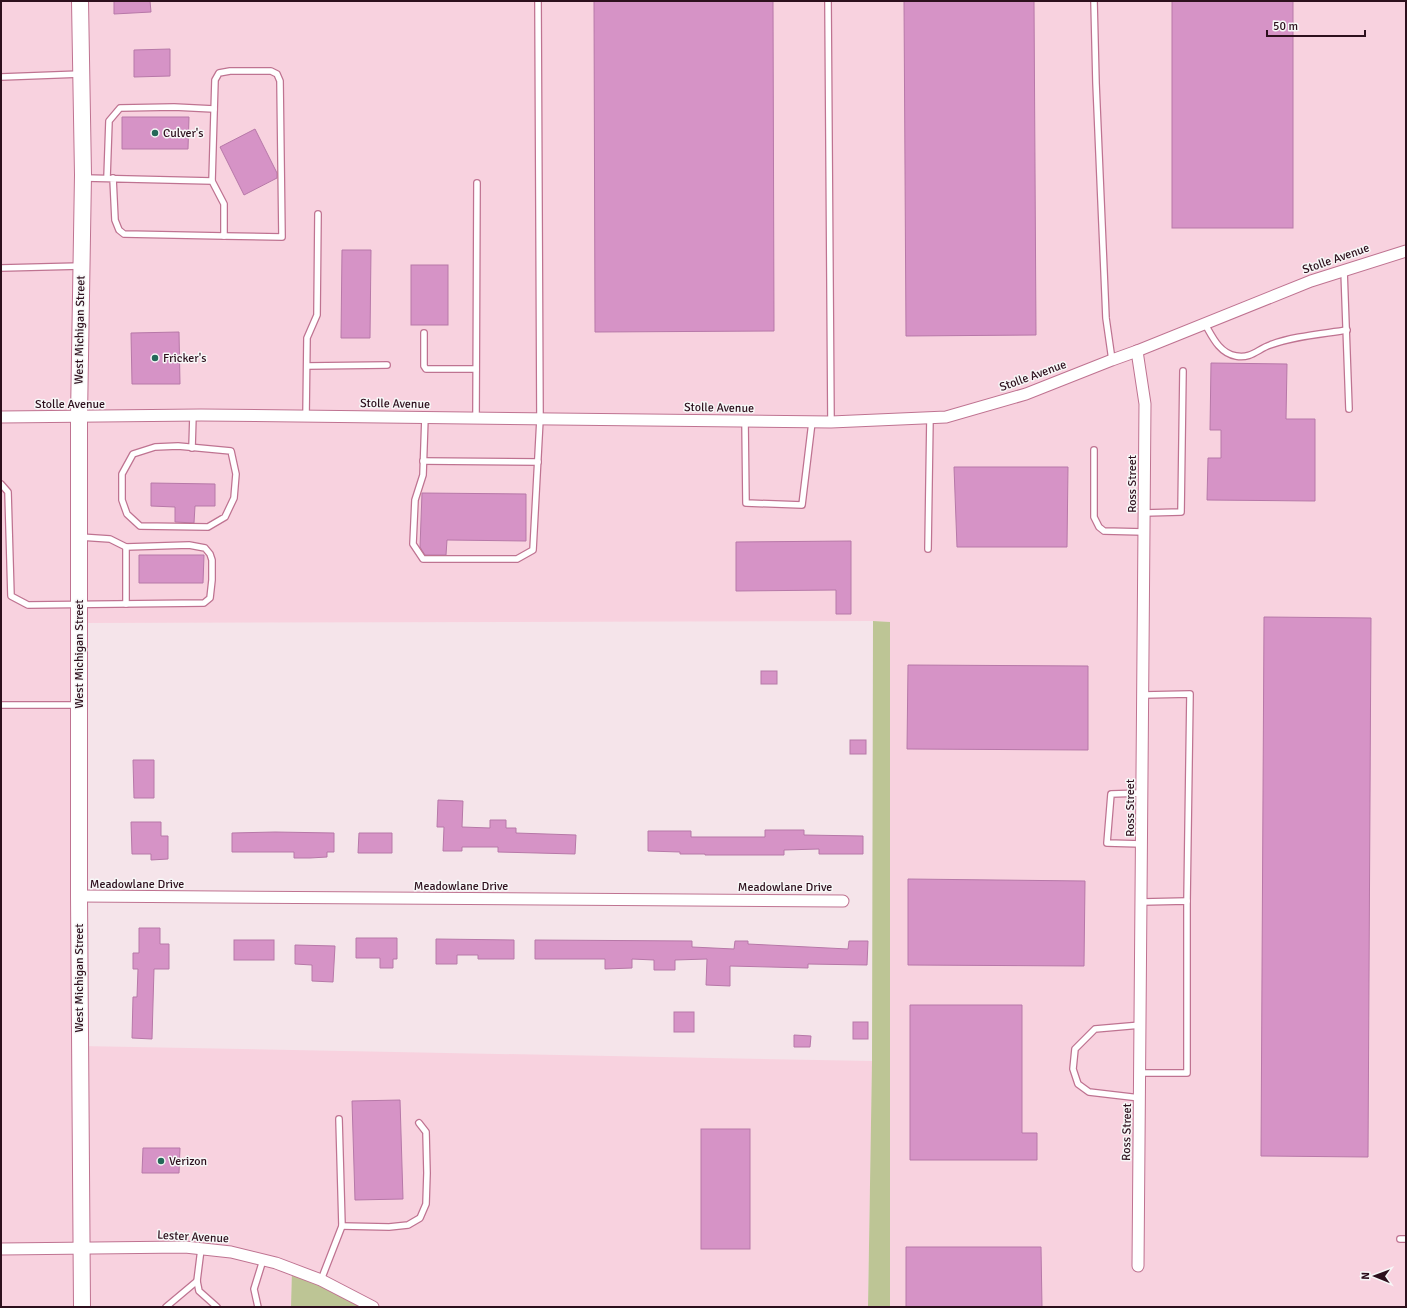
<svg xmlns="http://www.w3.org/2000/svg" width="1407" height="1308" viewBox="0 0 1407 1308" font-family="Signika,sans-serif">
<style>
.built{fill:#f8d2df}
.green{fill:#bdc595}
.building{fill:#d693c6;stroke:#b778a8}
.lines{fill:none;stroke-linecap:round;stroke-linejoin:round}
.lane-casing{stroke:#bf7391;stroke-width:8}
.street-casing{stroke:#bf7391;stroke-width:13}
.secondary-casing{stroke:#bf7391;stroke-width:18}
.lane{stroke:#fff;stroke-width:5.5}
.street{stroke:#fff;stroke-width:11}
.secondary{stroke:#fff;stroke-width:16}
.poi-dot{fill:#256859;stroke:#f7f7f7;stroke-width:1.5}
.labels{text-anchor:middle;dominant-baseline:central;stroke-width:3;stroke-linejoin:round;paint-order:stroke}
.poi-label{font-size:12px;fill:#2d101d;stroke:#f7f7f7;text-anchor:start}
.street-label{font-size:12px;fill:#2d101d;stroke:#f7f7f7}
</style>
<rect width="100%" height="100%" fill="#f5e4ea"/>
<path class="built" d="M1 1H1406V1307H890V622L873 621 80 623V1046L872 1061 868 1307H373L292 1270 291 1307H1Z"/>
<g class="green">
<path d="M873 621 890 622V1307H868L872 1061Z"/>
<path d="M292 1269 373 1307H291Z"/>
</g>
<g class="building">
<path d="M114 1H150L151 12 114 14Z"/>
<path d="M594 1H773L774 331 595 332Z"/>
<path d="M904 1H1034L1036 335 906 336Z"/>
<rect x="1172" y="1" width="121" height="227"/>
<path d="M170 49V76L134 77V50Z"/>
<path d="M122 117H189L188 149H122Z"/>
<path d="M255 129 277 173V178L244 195 220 147Z"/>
<path d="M342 250H371L370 338H341Z"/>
<rect x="411" y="265" width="37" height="60"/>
<path d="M179 332 180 384H132L131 333Z"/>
<path d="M1211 363 1287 364 1286 419H1315V501L1207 500 1208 458H1221V430H1210Z"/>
<path d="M954 467H1068L1067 547H957Z"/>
<path d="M151 483 215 484V506H195L194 523 175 522V507L151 506Z"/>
<path d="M422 493 526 494V541L447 540 446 555H425L420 547Z"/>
<path d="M851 541V614H836V590L736 591V542Z"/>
<path d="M139 555H204L203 583H139Z"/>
<path d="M1264 617 1371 618 1368 1157 1261 1156Z"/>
<path d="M908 665 1088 666V750L907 749Z"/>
<rect x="761" y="671" width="16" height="13"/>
<rect x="850" y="740" width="16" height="14"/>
<path d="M133 760H154V798H134Z"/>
<path d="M438 800 463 801 462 827 490 828V820H506V828H516V833L576 835 575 854 498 852V847H462V851H443L444 827H437Z"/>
<path d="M131 822H161V836H168V859L151 860V854H132Z"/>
<path d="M765 830H804V835L863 836V854H819V849L784 850V855H705V854H680V852L648 851V831H691V837H765Z"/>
<path d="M275 832 334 833V852H327V857L310 858H294V852H232V833Z"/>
<path d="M359 833H392V853H358Z"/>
<path d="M908 879 1085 881 1084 966 908 965Z"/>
<path d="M139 928H160V944H169V969H154L152 1039 132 1038 133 997H137L138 969H133V953H139Z"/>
<path d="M356 938H397V959H393V968H380V958H356Z"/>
<path d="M436 939 514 940V959H478V955H457V964H436Z"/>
<rect x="234" y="940" width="40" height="20"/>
<path d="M535 940 692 941V947L734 949 735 941H748V944L848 949 849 941H868L867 965 808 964V968L730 966V986L706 985 707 959 675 960V970H654V960L632 959V968L605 969V959H535Z"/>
<path d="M295 945 335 946 333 982 312 981V965L295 964Z"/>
<path d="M910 1005H1022V1133H1037V1160H910Z"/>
<rect x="674" y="1012" width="20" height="20"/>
<rect x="853" y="1022" width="15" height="17"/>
<path d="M794 1035 811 1036 810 1047H794Z"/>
<path d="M400 1100 403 1199 355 1200 352 1101Z"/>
<rect x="701" y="1129" width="49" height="120"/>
<path d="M143 1148H180L179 1173H142Z"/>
<path d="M906 1247H1041L1042 1307H906Z"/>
</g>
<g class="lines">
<g class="lane-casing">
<g id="lane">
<path d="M828 1 831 422"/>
<path d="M1094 1 1096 83 1106 318 1112 360"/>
<path d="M1 77 81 74"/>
<path d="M85 178 212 181 224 204V236L124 234 119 230 115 220 113 178"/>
<path d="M107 178 109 121 120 108 174 107 214 109"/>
<path d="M212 181 215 80 219 73 230 71H271L277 74 280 81 282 237 224 236"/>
<path d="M1 268 81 266"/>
<path d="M1344 270 1349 409"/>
<path d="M1205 324C1212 336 1219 353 1236 356 1251 359 1258 349 1270 345 1294 336 1322 334 1347 330"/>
<path d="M424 333V366L426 369H476"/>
<path d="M307 366 387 365"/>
<path d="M306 416 307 338 317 315 318 214"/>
<path d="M425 417 423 475 415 500 413 544 423 559H517L533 550 540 419 538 1"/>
<path d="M476 418 477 183"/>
<path d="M745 421 746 503 802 505 812 422"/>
<path d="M178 446 231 451 236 474 234 498 225 517 208 527 140 526 127 514 122 500V474L133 454 155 447Z"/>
<path d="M192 448 193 415"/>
<path d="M1094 450V517L1099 527 1104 531 1144 532"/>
<path d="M423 461 538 462"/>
<path d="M1 484 8 492 11 596 28 605 204 603 210 598 212 580V560L210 554 205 548 189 545 126 547 110 539 80 537"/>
<path d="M1144 513 1181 512 1183 371"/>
<path d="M126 547V604"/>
<path d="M928 549 930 417"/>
<path d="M1143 695 1190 694 1187 901"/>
<path d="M1 705H78"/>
<path d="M1142 844 1107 843 1111 794 1143 793"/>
<path d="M1141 1073H1187V901L1142 902"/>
<path d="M1140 1098 1089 1092 1078 1084 1073 1069 1075 1049 1095 1029 1141 1025"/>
<path d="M342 1226 389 1227 408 1225 420 1218 426 1204 427 1173 426 1132 419 1123"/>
<path d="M1400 1239H1406"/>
<path d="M201 1249 197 1281 199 1291 217 1307"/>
<path d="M321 1280 342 1226 339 1119"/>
<path d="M166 1307 197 1281"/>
<path d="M258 1307 254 1289 263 1260"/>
</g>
</g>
<g class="street-casing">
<g id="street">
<path d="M1137 351 1145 404 1138 1266"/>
<path d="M1 417 201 415 831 422 946 417 1026 394 1112 360 1137 351 1311 281 1406 251"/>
<path d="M79 896 843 901"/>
<path d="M1 1249 185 1247 231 1252 276 1263 321 1280 373 1307"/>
</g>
</g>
<g class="secondary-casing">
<path id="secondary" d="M80 1 83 175 79 417V896L82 1307"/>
</g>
<use href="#lane" class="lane"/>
<use href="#street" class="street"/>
<use href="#secondary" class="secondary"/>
</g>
<g class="poi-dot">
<circle cx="155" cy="133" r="4"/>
<circle cx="155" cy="358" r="4"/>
<circle cx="161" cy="1161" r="4"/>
</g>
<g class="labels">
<g class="poi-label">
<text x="163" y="133">Culver's</text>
<text x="163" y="358">Fricker's</text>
<text x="169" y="1161">Verizon</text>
</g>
<g class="street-label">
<text transform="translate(1336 259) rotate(-19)">Stolle Avenue</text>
<text transform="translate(80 330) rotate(-89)">West Michigan Street</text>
<text transform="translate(1033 376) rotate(-20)">Stolle Avenue</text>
<text x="70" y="404">Stolle Avenue</text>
<text transform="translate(395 404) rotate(1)">Stolle Avenue</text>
<text transform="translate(719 408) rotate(1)">Stolle Avenue</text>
<text transform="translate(1132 484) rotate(-90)">Ross Street</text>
<text transform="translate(79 654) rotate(-90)">West Michigan Street</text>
<text transform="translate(1130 808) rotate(-90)">Ross Street</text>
<text x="137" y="884">Meadowlane Drive</text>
<text x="461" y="886">Meadowlane Drive</text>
<text x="785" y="887">Meadowlane Drive</text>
<text transform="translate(79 978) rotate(-90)">West Michigan Street</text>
<text transform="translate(1127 1132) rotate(-89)">Ross Street</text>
<text transform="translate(193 1237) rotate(3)">Lester Avenue</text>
</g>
</g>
<rect width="1407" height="1308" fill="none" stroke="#2d101d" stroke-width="4"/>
<g transform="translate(1375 1276) rotate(271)" stroke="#f7f7f7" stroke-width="3" paint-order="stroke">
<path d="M0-3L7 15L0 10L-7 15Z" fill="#2d101d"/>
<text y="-6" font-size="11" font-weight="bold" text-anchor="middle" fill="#2d101d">N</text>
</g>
<path d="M1267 30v6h98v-6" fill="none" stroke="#2d101d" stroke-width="2"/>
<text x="1273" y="30" font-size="12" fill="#2d101d" stroke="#f7f7f7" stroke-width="3" paint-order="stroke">50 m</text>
</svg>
